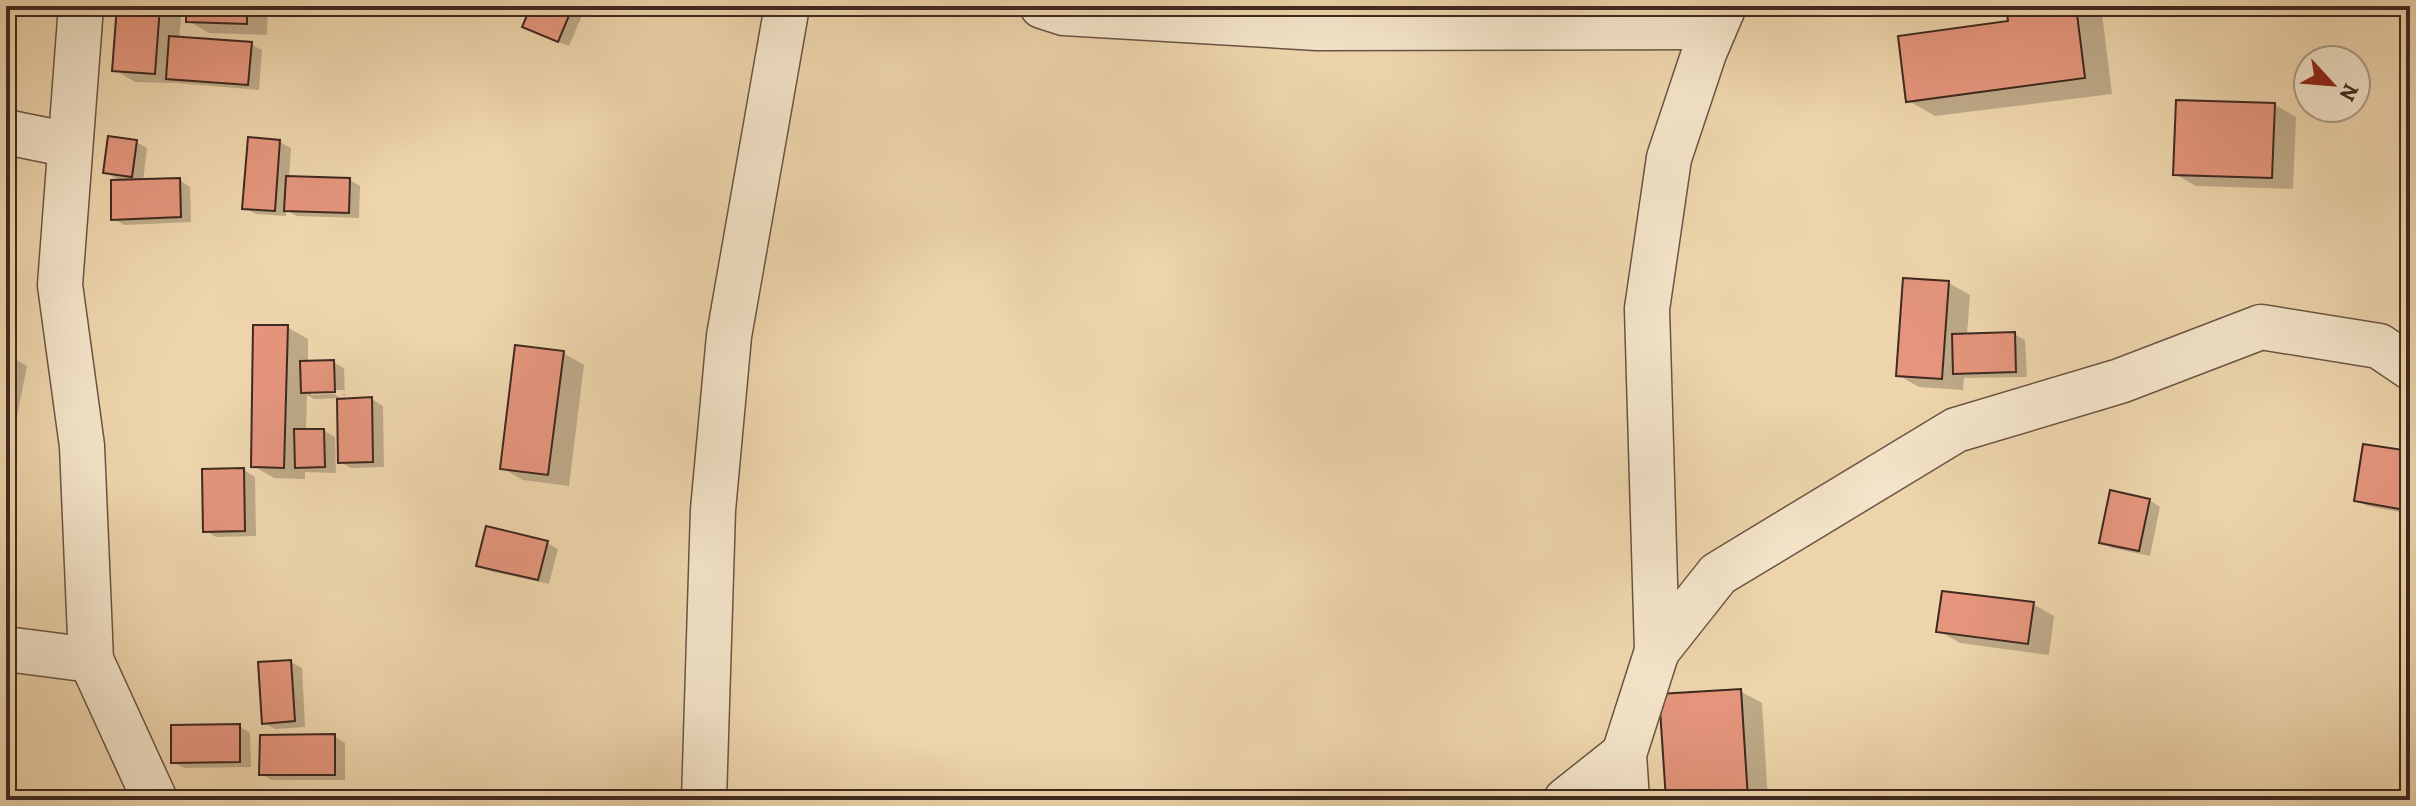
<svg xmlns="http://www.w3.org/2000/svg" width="2416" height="806" viewBox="0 0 2416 806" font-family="Alegreya,serif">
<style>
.shadow{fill:#0003}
.building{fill:#e4957c;stroke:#3f2920;stroke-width:2}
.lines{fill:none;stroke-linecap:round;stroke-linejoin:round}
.minor-casing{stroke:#6a5443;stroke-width:47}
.minor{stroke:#f3e3c8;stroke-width:44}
</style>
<rect width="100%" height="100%" fill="#edd4ab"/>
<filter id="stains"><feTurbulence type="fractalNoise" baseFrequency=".0025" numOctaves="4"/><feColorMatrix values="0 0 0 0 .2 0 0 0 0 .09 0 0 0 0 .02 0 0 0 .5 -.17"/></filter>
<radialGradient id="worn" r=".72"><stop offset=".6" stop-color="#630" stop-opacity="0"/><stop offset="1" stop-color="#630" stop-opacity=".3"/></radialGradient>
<g class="shadow">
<path d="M119 6H182L179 39 251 44 262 50 259 90 176 83 135 82 115 70Z"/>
<path d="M188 6H268L267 35 209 33 188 21Z"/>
<path d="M304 6H350V15L315 14Z"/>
<path d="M533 6H586L569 46 535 33Z"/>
<path d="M2008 6H2101L2112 94 1935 116 1907 100 2010 23Z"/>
<path d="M2275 105 2296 117 2293 189 2196 186 2175 174Z"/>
<path d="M250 140 280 142 291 148 289 178 350 180 360 186 359 218 297 216 286 210V216L256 214 245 208Z"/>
<path d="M136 142 147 148 143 181 179 180 190 187 191 222 124 225 113 218 122 182 105 172Z"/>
<path d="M1949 283 1970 295 1967 335 2014 334 2025 340 2027 377 1964 378 1963 390 1919 387 1898 375Z"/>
<path d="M287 327 308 339V363L333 362 344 368 345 396 342 394H345V390H335L327 386 311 391V395L334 394 344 400 372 399 383 406 384 467 351 468 340 462 339 398 314 399 307 395 306 431H324L335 437 336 473 305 472V479L274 478 253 466Z"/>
<path d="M563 353 584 365 569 486 523 480 502 468Z"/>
<path d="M6 354 27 366 9 457H6Z"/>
<path d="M2410 453V514L2367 506 2356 500Z"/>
<path d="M244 470 255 477 256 536 216 537 205 530Z"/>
<path d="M2149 500 2160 507 2150 556 2112 548 2101 542Z"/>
<path d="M547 543 558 549 549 584 489 571 478 565Z"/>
<path d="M2033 604 2054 616 2049 655 1960 643 1939 631Z"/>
<path d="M291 662 302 668 305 727 275 729 264 723Z"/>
<path d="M1740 691 1762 703 1768 800H1668L1661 696Z"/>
<path d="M239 726 250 733 251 767 184 768 173 762Z"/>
<path d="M334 736 345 743V780H272L261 774Z"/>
</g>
<g class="building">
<path d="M117 6H160L155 74 112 71Z"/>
<path d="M186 6H247V24L186 22Z"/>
<path d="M302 6H340L339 10 302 8Z"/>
<path d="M531 6H573L558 42 522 27Z"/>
<path d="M2006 6H2076L2085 78 1906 102 1898 36 2008 21Z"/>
<path d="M169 36 252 42 248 85 166 79Z"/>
<path d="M2176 100 2275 103 2272 178 2173 175Z"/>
<path d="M108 136 137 140 132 177 103 173Z"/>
<path d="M248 137 280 140 275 211 242 209Z"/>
<path d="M286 176 350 178 349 213 284 211Z"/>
<path d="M180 178 181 217 111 220V180Z"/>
<path d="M1903 278 1949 281 1942 379 1896 376Z"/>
<path d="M253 325H288L284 468 251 467Z"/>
<path d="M2015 332 2016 372 1953 374 1952 334Z"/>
<path d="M515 345 564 351 548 475 500 469Z"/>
<path d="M334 360 335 392 301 393 300 361Z"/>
<path d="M372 397 373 462 338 463 337 399Z"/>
<path d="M294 429H324L325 467 295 468Z"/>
<path d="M2363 444 2410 451V481L2405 510 2354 501Z"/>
<path d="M244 468 245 531 203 532 202 469Z"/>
<path d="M2110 490 2150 499 2139 551 2099 543Z"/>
<path d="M486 526 548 541 538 580 476 566Z"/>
<path d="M1942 591 2034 602 2028 644 1936 632Z"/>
<path d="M291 660 295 721 262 724 258 662Z"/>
<path d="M1741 689 1748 799 1666 800 1659 694Z"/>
<path d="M240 724V762L171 763V725Z"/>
<path d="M335 734V775H259L260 735Z"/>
</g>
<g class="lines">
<g class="minor-casing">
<g id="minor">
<path d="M81 6 60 285 82 446 91 660 155 800"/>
<path d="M1042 6 1064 13 1317 28 1714 27"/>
<path d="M6 132 70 145"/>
<path d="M6 649 91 660"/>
<path d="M1657 651 1718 574 1956 430 2120 381 2261 327 2379 346 2410 367"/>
<path d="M704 800 713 510 729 336 787 6"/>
<path d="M1566 800 1624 754"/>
<path d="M1627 800 1624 754 1657 651 1647 309 1669 158 1704 53 1724 6"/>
</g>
</g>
<use href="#minor" class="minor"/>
</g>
<rect width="2416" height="806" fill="none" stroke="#edd4ab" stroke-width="32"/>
<rect x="8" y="8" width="2400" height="790" fill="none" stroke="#3f2920" stroke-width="4"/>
<rect x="16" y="16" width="2384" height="774" fill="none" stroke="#3f2920" stroke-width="2"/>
<g transform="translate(2332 84) rotate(116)"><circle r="38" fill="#f3e3c8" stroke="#ab9985" stroke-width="2"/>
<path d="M0-6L14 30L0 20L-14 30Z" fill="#8f2418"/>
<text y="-12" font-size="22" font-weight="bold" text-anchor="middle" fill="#3f2920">N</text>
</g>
<rect width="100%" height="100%" filter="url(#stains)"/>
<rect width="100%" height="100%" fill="url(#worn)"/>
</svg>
